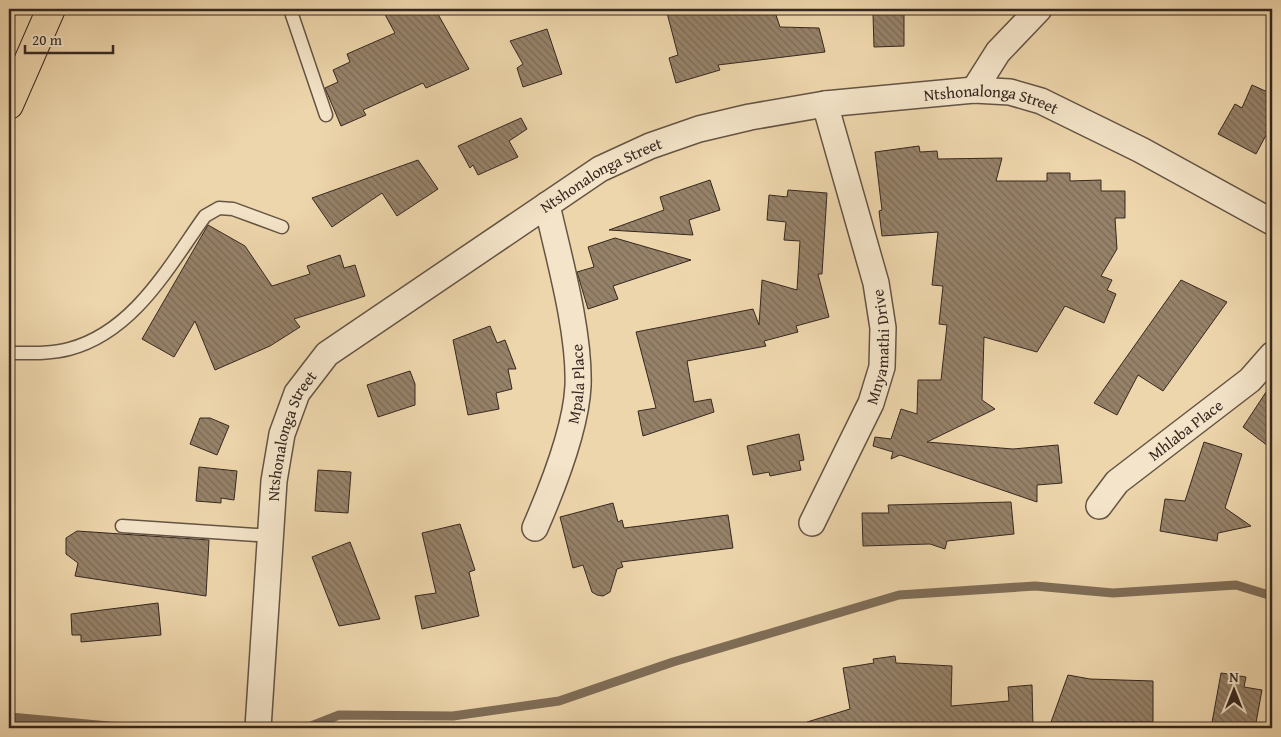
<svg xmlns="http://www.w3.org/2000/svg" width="1281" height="737" viewBox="0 0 1281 737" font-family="'Gentium Book Plus',serif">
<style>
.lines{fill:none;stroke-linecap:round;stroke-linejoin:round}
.stream{stroke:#7f6d58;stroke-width:9}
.building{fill:url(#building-back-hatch);stroke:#362821}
.lane-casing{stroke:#645444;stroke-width:15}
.street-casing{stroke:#645444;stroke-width:28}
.highway-casing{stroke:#362821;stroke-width:30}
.lane{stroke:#f4e4c9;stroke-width:12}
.street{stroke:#f4e4c9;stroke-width:25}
.highway{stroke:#eed6ac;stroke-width:28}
.labels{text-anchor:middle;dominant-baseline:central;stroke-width:4;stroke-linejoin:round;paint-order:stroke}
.street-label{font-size:16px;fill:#362821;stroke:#f4e4c9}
</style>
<defs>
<pattern id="building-back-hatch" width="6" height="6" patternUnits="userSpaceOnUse" patternTransform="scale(1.25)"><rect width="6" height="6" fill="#968269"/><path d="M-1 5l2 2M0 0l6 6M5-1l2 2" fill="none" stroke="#7b6a56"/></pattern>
</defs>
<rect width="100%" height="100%" fill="#eed6ac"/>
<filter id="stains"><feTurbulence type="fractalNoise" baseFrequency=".004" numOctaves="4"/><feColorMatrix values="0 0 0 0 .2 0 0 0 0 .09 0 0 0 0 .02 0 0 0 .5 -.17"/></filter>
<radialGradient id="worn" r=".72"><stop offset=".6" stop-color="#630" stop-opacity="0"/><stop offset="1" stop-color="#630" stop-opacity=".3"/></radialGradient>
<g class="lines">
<g class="stream">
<path d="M10 717 131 728"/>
<path d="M306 728 339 715 453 716 559 701 673 662 899 595 1035 586 1113 593 1236 585 1272 596"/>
</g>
</g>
<g class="building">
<path d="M382 9H435L469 69 426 88 423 83 363 110 366 115 341 126 325 88 338 82 333 70 350 62 347 54 395 33Z"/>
<path d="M666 9H774L780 27 819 28 825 52 718 65 720 70 676 83 669 58 678 55Z"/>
<path d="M873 14H904V46L874 47Z"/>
<path d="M547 29 562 74 523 87 517 68 523 64 510 41Z"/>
<path d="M1252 85 1272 94V124L1256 154 1218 134 1235 104 1242 108Z"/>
<path d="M521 118 527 129 509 141 518 157 478 175 473 165 470 168 458 146Z"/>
<path d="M919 146 920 152 937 151 938 159 1002 158 996 181H1047V173H1070V181L1101 180V191H1125V218H1115L1117 249 1101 276 1112 280 1107 290 1116 294 1104 323 1065 306 1037 352 984 337 982 400 995 409 927 442 1013 449 1058 445 1062 483 1037 485V502L900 455 891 459 893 452 873 446 875 437 891 439 901 409 917 414 918 380H941L947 325 939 324 943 286 932 285 938 232 882 236 879 211 882 210 875 152Z"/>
<path d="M418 160 438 189 397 216 382 193 332 227 312 198Z"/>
<path d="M710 180 720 210 689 220 693 235 609 230 664 210 660 197Z"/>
<path d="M788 190 827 193 822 274H818L829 317 796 326 798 332 764 341 766 346 687 361 694 402 711 399 714 412 643 436 638 411 656 408 636 332 753 309 759 325 762 280 797 290 800 241 784 240 786 222 767 220 769 195 787 197Z"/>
<path d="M208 225 245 246 272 286 310 274 307 266 340 255 344 268 355 265 365 296 294 319 300 327 270 346 215 370 195 321 174 357 142 339Z"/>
<path d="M615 238 691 260 613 286 618 299 588 309 577 272 594 267 588 247Z"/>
<path d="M1181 280 1227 302 1163 391 1138 375 1117 415 1094 403Z"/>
<path d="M490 326 497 343 505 340 516 369H508L512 389 496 393 499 409 468 415 453 340Z"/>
<path d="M410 371 415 384V405L378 417 367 385Z"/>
<path d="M1272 383V449L1243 427Z"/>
<path d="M200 418H210L229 426 217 455 190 444Z"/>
<path d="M799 434 804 460 799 461 801 470 770 476 769 472 753 475 747 446Z"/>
<path d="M1204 442 1242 454 1225 508 1251 526 1218 533 1217 541 1160 531 1165 499 1185 501Z"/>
<path d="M199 467 237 471 234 500 221 498V503L196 501Z"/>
<path d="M318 470 351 472 348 513 315 511Z"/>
<path d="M1011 502 1014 534 947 541 945 549 930 544 863 546 862 513H889L888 505Z"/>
<path d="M613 503 618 522 622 520 624 528 728 515 733 548 621 562 623 567 617 569 610 592 603 596 597 595 592 592 583 565 573 568 560 517Z"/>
<path d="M460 524 475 570 469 572 479 616 422 629 415 596 436 593 422 533Z"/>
<path d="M77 531 209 540 206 596 75 576 78 563 66 554V538Z"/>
<path d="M350 542 380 619 339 626 312 557Z"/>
<path d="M158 603 161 635 81 642V635H72L71 614Z"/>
<path d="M895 656 896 663 952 666 951 706 1009 701 1008 687 1032 685 1033 728H808L807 722 850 709 843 668 874 663 873 659Z"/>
<path d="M1221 673 1246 677 1244 687 1262 690 1255 728H1211Z"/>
<path d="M1068 675 1090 679 1153 681V722H1051Z"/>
</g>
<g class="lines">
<g class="lane-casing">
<g id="lane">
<path d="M290 9 326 115"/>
<path d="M9 353C29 353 50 354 69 349 134 332 169 266 205 216L219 208 233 209 282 227"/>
<path d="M122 526 271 536"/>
</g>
</g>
<g class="street-casing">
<g id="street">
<path d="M974 90 998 52 1039 9"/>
<path id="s1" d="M1099 506 1117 482 1250 380 1272 355"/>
<path id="s2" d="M812 523 871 403 882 367 883 328 876 283 825 104"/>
<path id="s3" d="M535 528C552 489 576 428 578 386 580 332 559 258 547 205"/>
<path id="s4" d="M258 728 274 481 282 434 297 393 327 354 600 169 650 146 699 129 750 117 825 104 974 90 1010 92 1041 101 1141 150 1272 222"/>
</g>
</g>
<g class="highway-casing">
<path id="highway" d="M9 105 51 9"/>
</g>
<use href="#lane" class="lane"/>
<use href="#street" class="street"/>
<use href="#highway" class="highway"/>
</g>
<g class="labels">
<g class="street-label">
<text stroke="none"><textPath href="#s4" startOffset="1121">Ntshonalonga Street</textPath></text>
<text stroke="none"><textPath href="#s4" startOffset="716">Ntshonalonga Street</textPath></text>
<text stroke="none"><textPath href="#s2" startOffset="191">Mnyamathi Drive</textPath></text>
<text stroke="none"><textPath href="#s3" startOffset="151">Mpala Place</textPath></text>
<text stroke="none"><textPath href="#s1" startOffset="116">Mhlaba Place</textPath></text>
<text stroke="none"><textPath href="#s4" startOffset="296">Ntshonalonga Street</textPath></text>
</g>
</g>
<rect width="1281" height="737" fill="none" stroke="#eed6ac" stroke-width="30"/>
<rect x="10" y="10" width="1261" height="717" fill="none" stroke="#362821" stroke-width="2.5"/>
<rect x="15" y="15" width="1251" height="707" fill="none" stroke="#362821"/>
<g transform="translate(1234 690)" stroke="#f4e4c9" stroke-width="4" paint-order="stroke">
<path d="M0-4L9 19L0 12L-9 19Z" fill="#362821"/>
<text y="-8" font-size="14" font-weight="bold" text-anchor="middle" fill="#362821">N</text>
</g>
<path d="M25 45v8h88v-8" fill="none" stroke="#362821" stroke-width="2.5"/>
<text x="32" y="45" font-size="15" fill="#362821" stroke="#f4e4c9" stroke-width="4" paint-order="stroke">20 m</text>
<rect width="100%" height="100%" filter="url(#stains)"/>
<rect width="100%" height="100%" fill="url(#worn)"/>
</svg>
